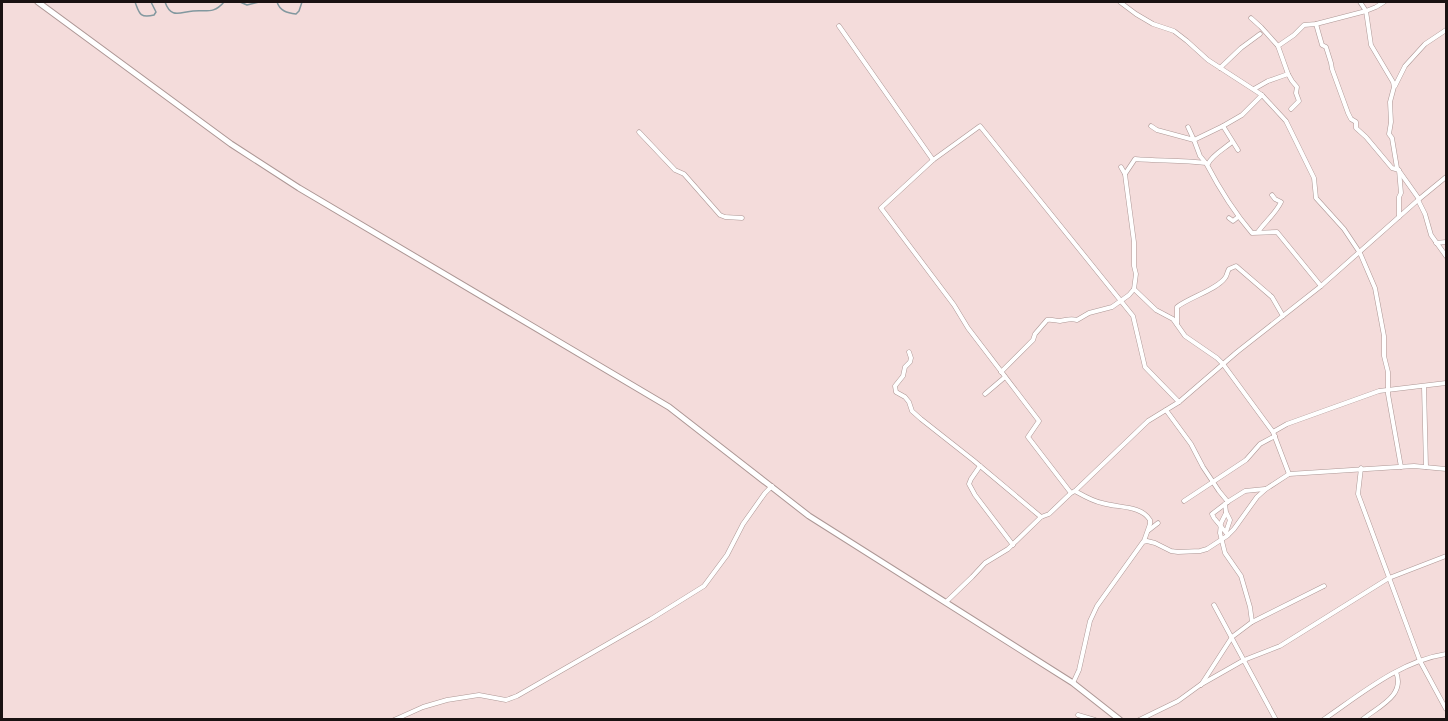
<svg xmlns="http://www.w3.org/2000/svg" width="1448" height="721" viewBox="0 0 1448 721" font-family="'Public Sans',sans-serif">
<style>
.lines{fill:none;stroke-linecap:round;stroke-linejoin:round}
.stream{stroke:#82989f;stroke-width:1.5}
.street-casing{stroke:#ad9795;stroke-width:5}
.secondary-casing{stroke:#ad9795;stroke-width:7}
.street{stroke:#fff;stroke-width:4}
.secondary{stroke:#fff;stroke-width:5}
</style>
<rect width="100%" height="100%" fill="#f4dcdb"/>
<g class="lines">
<g class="stream">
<path d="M135 2C139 12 139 19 154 15L156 12 151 2"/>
<path d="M165 2C171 19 180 12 193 11 207 10 214 14 224 2"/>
<path d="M240 2 247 5 259 2"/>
<path d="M277 2C280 11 287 13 296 14L299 11 302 2"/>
</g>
<g class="street-casing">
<g id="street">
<path d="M1120 2 1136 14 1153 24 1174 31 1187 41 1208 60 1262 95 1286 121 1314 178 1316 198 1344 229 1360 253 1375 288 1384 336V356L1388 372V394L1401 467"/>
<path d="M1360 2 1366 11 1371 45 1393 82 1394 87 1390 102 1391 122 1389 134 1392 138 1397 168 1419 199"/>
<path d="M1251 18 1261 27 1278 46"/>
<path d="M1316 24 1322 45 1326 47 1331 63 1332 69 1348 113 1351 119 1356 122V128L1366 137 1392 168 1399 170 1401 193 1399 197V217"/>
<path d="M839 26 933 160 980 126 1133 316 1145 367 1179 402"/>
<path d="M1220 68 1241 48 1260 34"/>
<path d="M1288 74 1292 81 1297 87 1296 93 1299 101 1291 109"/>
<path d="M1395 86 1405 66 1425 44 1446 30"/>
<path d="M1254 89 1268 81 1288 74 1278 46 1294 35 1304 25 1316 24 1366 11 1376 7 1384 2"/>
<path d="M1151 126 1157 130 1194 140 1188 127"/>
<path d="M1223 126 1242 115 1262 95"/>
<path d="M639 132 675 170 684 174 720 215 725 217 742 218"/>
<path d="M933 160 881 208 954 305 968 328 1039 421 1028 437 1071 493"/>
<path d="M1205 162 1200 156 1194 140 1223 126 1238 150"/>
<path d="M1208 164C1212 155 1224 149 1232 142"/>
<path d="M1121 167 1125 174 1126 182 1134 242V266L1136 274 1134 289 1156 310 1173 319 1185 336 1217 358 1223 364 1273 432 1289 474"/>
<path d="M1125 174 1135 159C1159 161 1182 160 1206 163 1219 188 1233 211 1252 233L1277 232 1321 286"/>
<path d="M1418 200 1425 214 1431 235 1446 256"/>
<path d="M1229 218 1233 221 1238 217"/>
<path d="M1258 232C1265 222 1276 213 1281 202L1275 199 1272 195"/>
<path d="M1436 243 1446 242"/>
<path d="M1177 324V307C1190 297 1216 290 1225 278 1227 276 1227 272 1229 269L1236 266 1272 297 1283 316"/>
<path d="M909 352 911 358 910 362 905 367 903 376 895 386 896 392 905 397 909 402 912 411 921 419 973 460 1041 517"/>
<path d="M1001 372 1033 340 1035 334 1047 320C1052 319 1056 321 1060 321 1067 320 1070 318 1077 320L1089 313 1112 307 1129 295 1134 289"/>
<path d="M1424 387 1426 467"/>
<path d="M985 394 1005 377"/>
<path d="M1166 410 1191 444 1203 467 1219 491 1228 502"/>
<path d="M1273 432 1287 424 1379 391 1446 383"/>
<path d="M980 466 971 479 969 484 975 495 1013 545"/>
<path d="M1361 468 1358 494 1420 661 1446 709"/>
<path d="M1075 491C1084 496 1092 501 1102 503 1118 508 1141 505 1150 520V524L1144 541"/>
<path d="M1184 501 1246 460 1260 444 1275 436"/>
<path d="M1225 504 1226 512 1230 520 1226 532"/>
<path d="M1149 530 1158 523"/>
<path d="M1228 535 1214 518 1212 514 1229 501 1245 491 1265 489"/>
<path d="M946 602 972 577 985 563 1008 549 1041 517 1049 514 1071 493 1075 491 1148 421 1179 402 1237 352 1321 286 1418 200 1446 177"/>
<path d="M1214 605 1276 720"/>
<path d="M1252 622 1324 586"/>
<path d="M1073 683 1079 670 1090 621 1097 606 1143 542 1147 541 1155 543 1171 551 1178 552 1200 551 1207 549 1227 536 1234 529 1257 497 1266 489 1289 474 1414 466 1446 469"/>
<path d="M1201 685 1232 637 1252 622 1250 607 1241 576 1225 553 1220 533 1221 523 1226 513"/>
<path d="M1078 715 1095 720"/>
<path d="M394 720 423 707 447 700 479 695 506 700 517 696 651 619 704 586 727 555 743 524 765 493 772 486"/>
<path d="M1139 720 1178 701 1200 685 1244 660 1280 646 1389 578 1446 556"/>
<path d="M1323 720C1361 694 1400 661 1446 654"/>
<path d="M1362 720C1377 707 1406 696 1396 672"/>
</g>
</g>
<g class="secondary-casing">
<path id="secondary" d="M38 2 231 144 299 188 669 407 809 516 1073 683 1120 720"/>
</g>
<use href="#street" class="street"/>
<use href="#secondary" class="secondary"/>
</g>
<rect width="1448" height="721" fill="none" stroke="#1a1212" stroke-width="6"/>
</svg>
